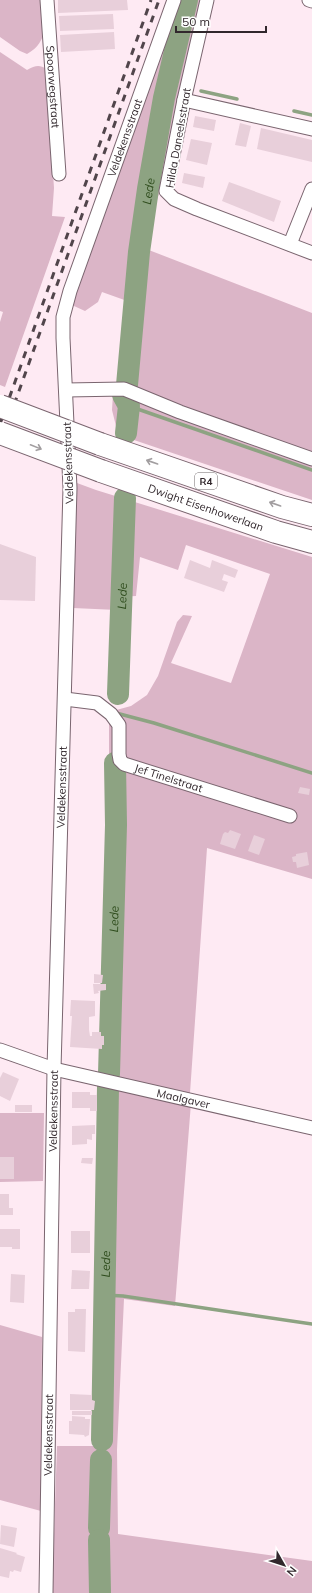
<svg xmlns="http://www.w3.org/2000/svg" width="312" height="1593" viewBox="0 0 312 1593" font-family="Mulish,sans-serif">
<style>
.green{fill:#dbb5c7}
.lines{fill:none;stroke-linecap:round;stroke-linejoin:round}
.stream{stroke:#8da382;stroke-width:3.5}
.river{stroke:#8da382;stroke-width:22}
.building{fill:#e8cfda}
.street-casing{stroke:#7a656f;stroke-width:15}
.highway-casing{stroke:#7a656f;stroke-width:24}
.street{stroke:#fff;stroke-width:13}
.highway{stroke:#fff;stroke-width:22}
.rail{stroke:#51454b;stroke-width:3;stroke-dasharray:7 7;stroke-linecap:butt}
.highway-bridge-casing{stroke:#7a656f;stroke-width:24;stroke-linecap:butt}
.highway-bridge{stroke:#fff;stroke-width:22}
.oneway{stroke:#a29ea0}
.labels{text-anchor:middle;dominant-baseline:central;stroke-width:3.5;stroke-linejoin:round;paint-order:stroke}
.shield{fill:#fff;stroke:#6f686b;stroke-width:1}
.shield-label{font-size:10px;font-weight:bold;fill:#31272c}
.street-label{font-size:11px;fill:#31272c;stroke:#fff}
.water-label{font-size:12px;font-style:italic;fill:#2e4c1c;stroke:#fff}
</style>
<rect width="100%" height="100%" fill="#feeaf3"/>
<g class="green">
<path d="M0 0H43C44 23 50 41 27 54L20 51 0 37Z"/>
<path d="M178 0H202L162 185 141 247 312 313V500L131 439 118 434 112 410 113 394 144 307 102 292 98 302 85 311 74 306 73 298Z"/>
<path d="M0 52 27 70C35 66 39 64 46 69L54 188 52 216 65 217 5 387 0 385V322L3 312 0 311Z"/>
<path d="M77 483 96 490 312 557V879L207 848 190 1093 100 1073 109 817V712L131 706 147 695 158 676 177 622 183 615 192 616 171 663 231 683 270 574 186 545 178 570 140 557 136 596 118 597 117 610 73 608Z"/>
<path d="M103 1087 191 1103 175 1306 124 1299 117 1450 118 1534 312 1561V1593H52L57 1446H97Z"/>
<path d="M0 1113H44L43 1181 0 1182Z"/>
<path d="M0 1325 42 1337 41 1511 0 1500Z"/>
</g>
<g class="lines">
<g class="stream">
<path d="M201 91 237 99"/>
<path d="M294 111 312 115"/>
<path d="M129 406 312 470"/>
<path d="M116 713 154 723 312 773"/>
<path d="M104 1295 123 1296 312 1324"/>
</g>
<g class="river">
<path id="s1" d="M127 385 139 252 148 189 164 98 187 0"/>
<path d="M123 395 129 406 126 433"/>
<path id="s2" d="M118 694 125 498"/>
<path id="s3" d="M109 1074 116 825 115 763"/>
<path id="s4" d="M102 1440 108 1087"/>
<path d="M99 1528 101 1460"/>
<path d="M99 1540 100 1593"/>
</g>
</g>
<g class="building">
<path d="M58 0H127L128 10 58 13Z"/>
<path d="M113 14 114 29 60 31 59 16Z"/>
<path d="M114 32 115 49 61 52 60 35Z"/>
<path d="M195 116 216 120 214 131 193 127Z"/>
<path d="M240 123 251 126 246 147 235 145Z"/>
<path d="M261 128 312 140V162L257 149Z"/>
<path d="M191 139 212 143 207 165 186 160Z"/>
<path d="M184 173 205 177 203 188 182 183Z"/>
<path d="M229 182 281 201 274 222 222 201Z"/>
<path d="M0 544 36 557 35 601 0 600Z"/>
<path d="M190 560 210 568 212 560 238 570 235 578 224 574 222 580 228 582 224 592 184 578Z"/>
<path d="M300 787 310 789 309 795 298 793Z"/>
<path d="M230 830 241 834 235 849 220 844 223 834 225 832 228 833Z"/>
<path d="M254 835 265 839 259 855 248 851Z"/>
<path d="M307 852 309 865 297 868 296 862H293L292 857 296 856V854Z"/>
<path d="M94 974 103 975 102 983H94Z"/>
<path d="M93 984H106V990L98 991 99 993 94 994Z"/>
<path d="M71 1000 95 1001V1016L89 1017V1030L90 1036H92V1032H101V1036H104V1045H102V1049L70 1047 72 1016H70Z"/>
<path d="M3 1072 19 1079 10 1101 0 1096V1078Z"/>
<path d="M72 1092H90V1095H97V1111H90V1108H72Z"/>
<rect x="15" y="1105" width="17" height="7"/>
<path d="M95 1125V1134H92V1140L87 1139V1144L72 1145V1126Z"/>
<rect x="0" y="1157" width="14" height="22"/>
<path d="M82 1158H93L92 1164 81 1163Z"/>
<path d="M0 1194H9V1208H13V1215H0Z"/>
<path d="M0 1229H20V1249H12V1247H0Z"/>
<rect x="71" y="1231" width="19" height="22"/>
<path d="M72 1270 90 1271 89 1289H71Z"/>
<path d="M11 1274 25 1275 24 1303 10 1302Z"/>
<path d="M75 1309H86L85 1352 68 1351V1312H75Z"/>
<path d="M70 1394 92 1395V1400L95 1401 94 1410H70Z"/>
<rect x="72" y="1411" width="20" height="4"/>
<path d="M72 1416 85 1417V1419H90L89 1435 85 1437 84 1435 69 1434V1421H72Z"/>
<path d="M1 1525 17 1528 14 1547 0 1544Z"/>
<path d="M0 1548 17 1553 16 1554 25 1557 21 1572 14 1570 13 1572 10 1571 9 1578 0 1576Z"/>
</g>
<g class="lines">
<g class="street-casing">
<g id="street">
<path id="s5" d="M47 0 59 174"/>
<path d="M207 0 184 100 166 191 174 199 197 209 312 253"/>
<path d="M309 0 312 1"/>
<path d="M184 100 312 129"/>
<path d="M290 244 312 189"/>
<path d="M66 390 124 389 180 412 312 459"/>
<path id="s6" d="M65 699 97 703 111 714 119 725V754L120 760 124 764 290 816"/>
<path id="s7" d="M0 1050 54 1069 312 1128"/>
<path id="s8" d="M46 1593 54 1069 70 488 63 338V317L70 291 174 0"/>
</g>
</g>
<g class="highway-casing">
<g id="highway">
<path d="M100 444 282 507 312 515"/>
<path id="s9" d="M101 471 276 532 312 542"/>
</g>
</g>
<use href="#street" class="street"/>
<use href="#highway" class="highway"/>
<g class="rail">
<path d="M0 424 151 0"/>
<path d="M0 444 159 0"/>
</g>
<g class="highway-bridge-casing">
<g id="highway-bridge">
<path d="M0 406 100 444"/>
<path d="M0 433 101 471"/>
</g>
</g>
<use href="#highway-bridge" class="highway-bridge"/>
</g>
<defs><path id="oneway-shaft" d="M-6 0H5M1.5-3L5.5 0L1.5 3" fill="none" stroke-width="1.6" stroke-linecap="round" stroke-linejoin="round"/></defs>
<g class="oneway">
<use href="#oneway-shaft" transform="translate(36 447) rotate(22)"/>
<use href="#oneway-shaft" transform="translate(152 462) rotate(-161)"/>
<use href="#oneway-shaft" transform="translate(275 504) rotate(-161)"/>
</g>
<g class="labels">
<rect class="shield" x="195" y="473" width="22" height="16" rx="3"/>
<g class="shield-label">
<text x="206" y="481">R4</text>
</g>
<g class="street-label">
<text stroke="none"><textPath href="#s5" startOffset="87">Spoorwegstraat</textPath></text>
<text stroke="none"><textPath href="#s8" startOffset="1466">Veldekensstraat</textPath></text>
<text transform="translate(178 138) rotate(-80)">Hilda Daneelsstraat</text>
<text transform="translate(68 463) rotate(-92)">Veldekensstraat</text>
<text stroke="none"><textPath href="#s9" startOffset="111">Dwight Eisenhowerlaan</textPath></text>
<text stroke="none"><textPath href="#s6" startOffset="151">Jef Tinelstraat</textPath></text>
<text stroke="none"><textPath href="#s8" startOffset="806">Veldekensstraat</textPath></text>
<text stroke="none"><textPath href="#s7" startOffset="190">Maalgaver</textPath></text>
<text stroke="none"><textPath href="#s8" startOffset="482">Veldekensstraat</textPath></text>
<text stroke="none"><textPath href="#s8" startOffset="158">Veldekensstraat</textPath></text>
</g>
<g class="water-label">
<text stroke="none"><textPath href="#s1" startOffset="195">Lede</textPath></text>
<text stroke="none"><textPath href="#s2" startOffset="98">Lede</textPath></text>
<text stroke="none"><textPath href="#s3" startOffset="155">Lede</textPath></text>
<text stroke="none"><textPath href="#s4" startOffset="176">Lede</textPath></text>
</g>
</g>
<g transform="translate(284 1565) rotate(129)" stroke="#ffffff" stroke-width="3" paint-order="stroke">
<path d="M0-3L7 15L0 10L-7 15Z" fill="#31272c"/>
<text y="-6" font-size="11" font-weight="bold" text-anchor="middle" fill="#31272c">N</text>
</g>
<path d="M176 26v6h90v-6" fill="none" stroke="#31272c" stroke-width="2"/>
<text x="182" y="26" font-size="12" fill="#31272c" stroke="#ffffff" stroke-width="3" paint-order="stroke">50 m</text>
</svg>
